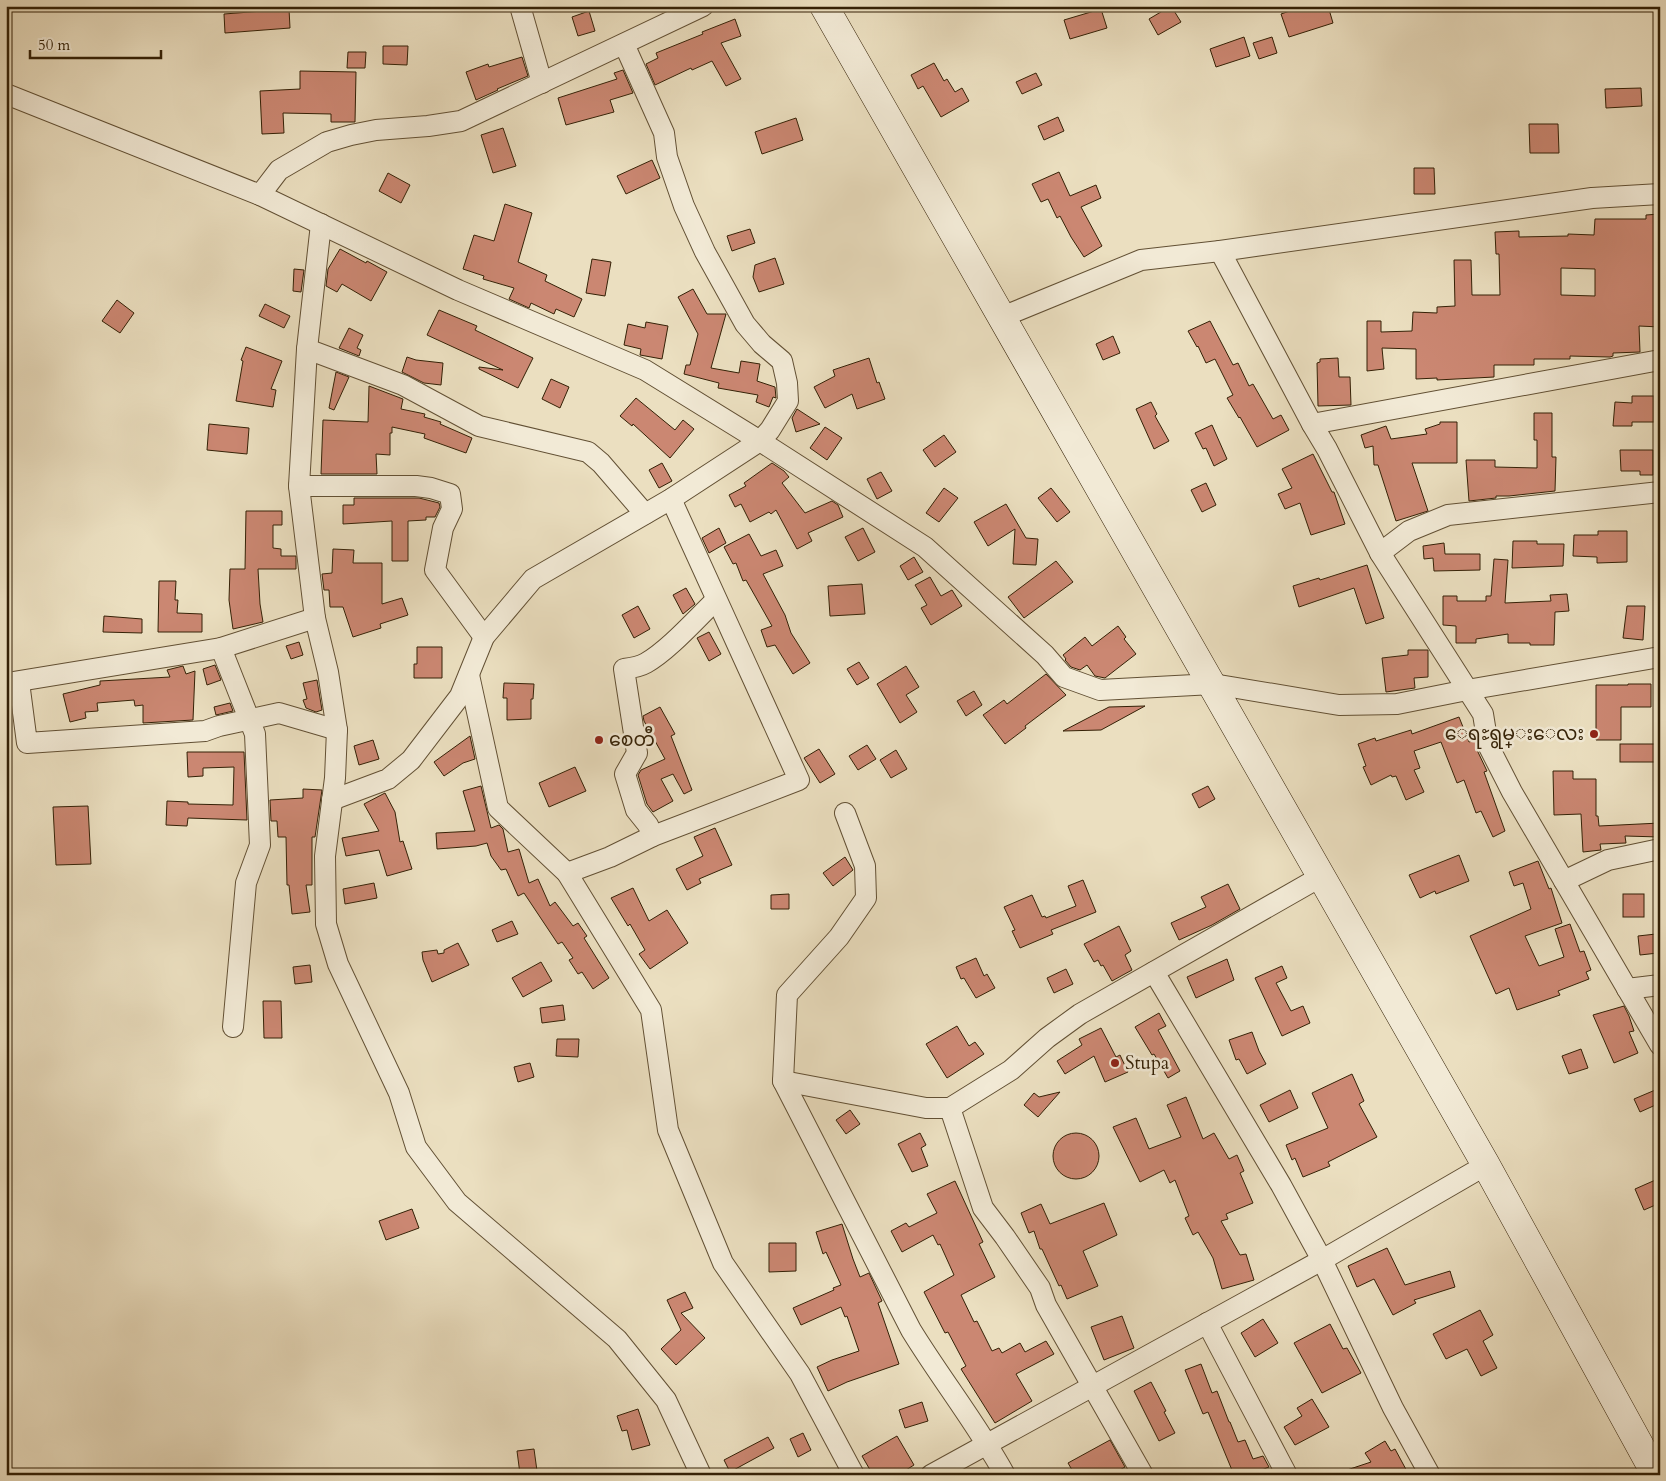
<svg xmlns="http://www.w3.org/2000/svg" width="1666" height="1481" viewBox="0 0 1666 1481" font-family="Cardo,'Noto Sans Myanmar',serif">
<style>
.building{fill:#cb8772;stroke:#342106;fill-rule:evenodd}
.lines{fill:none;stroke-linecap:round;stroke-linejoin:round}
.street-casing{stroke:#625034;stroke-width:22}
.secondary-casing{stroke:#342106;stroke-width:29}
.street{stroke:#f2ead6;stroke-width:20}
.secondary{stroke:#f2ead6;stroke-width:28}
.poi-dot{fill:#8f2418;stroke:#f2ead6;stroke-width:2}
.labels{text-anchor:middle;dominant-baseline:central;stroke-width:5;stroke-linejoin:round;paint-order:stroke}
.poi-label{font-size:19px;fill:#342106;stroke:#f2ead6;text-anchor:start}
</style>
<rect width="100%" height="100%" fill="#ebdfc0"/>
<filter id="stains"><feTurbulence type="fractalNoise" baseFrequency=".004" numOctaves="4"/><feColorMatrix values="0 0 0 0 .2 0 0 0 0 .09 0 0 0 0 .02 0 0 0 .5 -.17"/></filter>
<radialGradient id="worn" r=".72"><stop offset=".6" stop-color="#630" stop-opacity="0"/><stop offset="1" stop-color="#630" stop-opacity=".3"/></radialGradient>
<g class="building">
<path d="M1171 6 1181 22 1158 35 1149 19Z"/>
<path d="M1304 6H1328L1333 23 1289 37 1281 14Z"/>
<path d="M289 9 290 28 225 33 224 14Z"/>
<path d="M1101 9 1107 28 1070 39 1064 20Z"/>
<path d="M589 11 595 31 578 36 572 17Z"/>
<path d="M735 19 741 36 721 43 741 79 726 86 712 61 692 70 691 68 655 85 646 64 658 58 656 53 703 34 702 32Z"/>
<path d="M1244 37 1250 56 1216 67 1210 49Z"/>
<path d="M1272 37 1277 53 1259 59 1253 43Z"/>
<path d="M383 46H408L407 65 383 64Z"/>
<path d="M348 52H366L365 68H347Z"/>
<path d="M522 57 528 76 497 89 498 90 476 100 466 72 488 64 489 67Z"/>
<path d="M934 63 944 81 947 79 955 92 962 88 969 101 941 117 923 86 918 89 911 75Z"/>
<path d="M623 70 633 93 610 100 614 112 566 125 558 98 617 79 614 73Z"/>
<path d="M300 71 356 72 355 122H331V114L283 113 284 133 262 134 260 91 300 89Z"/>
<path d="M1036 73 1042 85 1022 94 1016 82Z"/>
<path d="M1641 88 1642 106 1606 108 1605 89Z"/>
<path d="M1058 117 1064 131 1044 140 1038 126Z"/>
<path d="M796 118 803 140 762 154 755 132Z"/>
<path d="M1529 124H1558L1559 153H1530Z"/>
<path d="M503 128 516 166 493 173 481 135Z"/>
<path d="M652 160 660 178 626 194 617 176Z"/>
<path d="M1414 168H1434L1435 194H1414Z"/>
<path d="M1059 172 1070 196 1096 185 1101 198 1081 207 1102 246 1084 257 1071 237 1060 216 1057 218 1048 199 1041 202 1032 184Z"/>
<path d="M388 173 410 185 401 203 379 191Z"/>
<path d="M505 204 532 213 518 262 547 275 545 281 582 299 574 317 556 309 554 314 531 303 529 308 509 299 514 288 483 279 484 276 463 269 474 235 494 241Z"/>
<path d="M1660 214V327L1639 326 1640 352 1613 353V356L1610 357 1570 356V359H1534V365H1494V377L1437 380V378L1416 379V349L1382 348 1384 369 1367 371V321H1381V332L1412 331 1413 312 1437 313V307L1455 306 1454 260H1471L1472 295H1500L1499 254H1496L1495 232 1519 231V237L1568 236V234L1594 235 1595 219H1646V215ZM1561 268 1595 269V296L1561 295Z"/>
<path d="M750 229 755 243 732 251 727 236Z"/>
<path d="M340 249 366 263 367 261 387 272 371 301 342 284 337 292 326 286 328 269Z"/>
<path d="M775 258 784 284 759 292 753 277 755 265Z"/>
<path d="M592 259 611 262 605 296 586 293Z"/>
<path d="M294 269 304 270 301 292 293 291Z"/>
<path d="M693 289 707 314H726L711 368 739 373 741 361 760 364 757 381 775 387 776 398 773 397 769 407 756 402 758 395 718 388 719 383 684 374 686 365H690L698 334 678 297Z"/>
<path d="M117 300 134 313 120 333 102 321Z"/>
<path d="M265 304 290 316 284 328 259 316Z"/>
<path d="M439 310 477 326 475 330 533 358 518 388 479 369V367L503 370 427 335Z"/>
<path d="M1210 321 1233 365 1238 363 1249 386 1253 384 1273 419 1281 415 1289 430 1257 447 1240 417 1239 418 1227 398 1233 395 1215 359 1206 363 1198 346 1197 347 1188 331Z"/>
<path d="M646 322 668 326 662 359 640 355 641 349 624 345 628 324 645 328Z"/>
<path d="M349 328 363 335 357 348 361 350 359 356 339 348Z"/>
<path d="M1113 336 1120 353 1103 360 1096 344Z"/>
<path d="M246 347 282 361 271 389 276 390 273 407 236 401 243 361 241 360Z"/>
<path d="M407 357 416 360 443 363 441 385 424 383 402 372Z"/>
<path d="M869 358 877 383 879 382 885 399 857 409 852 394 825 408 814 387 835 376 833 370Z"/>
<path d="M1338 358 1339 377H1350L1351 405 1318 406 1317 363 1320 362V359Z"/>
<path d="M336 372 349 377 334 410 329 408Z"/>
<path d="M551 379 569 387 560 408 542 399Z"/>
<path d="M369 386 403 399 401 409 425 414 424 417 441 422 440 424 472 438 466 453 424 438 425 434 392 427V433H390V455L376 454 377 474H321L323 420 368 422Z"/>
<path d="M1632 396H1654V422H1632V426H1613L1615 402 1632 403Z"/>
<path d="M636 398 675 430 683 420 694 429 670 458 633 424 632 426 620 416Z"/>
<path d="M1151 402 1157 414 1155 416 1169 441 1154 449 1136 409Z"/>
<path d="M797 409 820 424 796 432 792 418Z"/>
<path d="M1534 413H1552V457H1556L1555 491 1509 496H1496V498L1469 501 1466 460H1495V467L1537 468V440H1534Z"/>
<path d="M1440 422H1457V463H1412L1428 511 1396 521 1378 465H1374L1373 446 1365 448 1361 435 1386 426 1391 439 1427 434 1425 429 1440 424Z"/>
<path d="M209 424 249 428 247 454 207 450Z"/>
<path d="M1212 425 1227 459 1214 466 1206 448 1203 449 1195 433Z"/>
<path d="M825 427 842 438 827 460 810 448Z"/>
<path d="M944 435 956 452 935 467 923 450Z"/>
<path d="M1620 450H1653V475H1640V471H1621Z"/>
<path d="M1313 454 1332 492H1334L1345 524 1311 535 1300 503 1285 509 1278 494 1292 488 1282 469Z"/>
<path d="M662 463 672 481 659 488 649 470Z"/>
<path d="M772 463 784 471 789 477 782 483 805 513 832 501 838 505 843 517 808 533 812 541 797 549 776 510 771 514 769 512 750 522 741 504 735 507 729 495 746 486 744 483Z"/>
<path d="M881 472 892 491 877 499 867 479Z"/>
<path d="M1206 483 1216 505 1202 512 1191 490Z"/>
<path d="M944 488 958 498 939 522 926 513Z"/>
<path d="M1051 488 1070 512 1057 522 1038 498Z"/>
<path d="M354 498H419L439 503 440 507 435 517H426V520L408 521V561H392V521L343 524V505H354Z"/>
<path d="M1006 504 1026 538 1038 539 1036 565 1013 564 1015 529 988 546 974 522Z"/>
<path d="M246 511H282V525H273V548L281 549V556H296V569H258L260 604 263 622 233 629 229 600 230 569H245Z"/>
<path d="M719 528 726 543 709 553 702 538Z"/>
<path d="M863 528 875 552 858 561 845 537Z"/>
<path d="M1598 531H1627V562L1597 563V557L1573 556 1574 535H1598Z"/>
<path d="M749 534 761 556 776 550 783 566 763 574 785 615 791 633 810 663 793 674 775 645 767 647 761 630 772 626 746 580 743 581 736 563 733 564 724 547Z"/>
<path d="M1513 541H1537V544H1564L1563 566 1512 568Z"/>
<path d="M1444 543 1445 554H1480V570L1434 571 1433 558 1424 559 1423 546Z"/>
<path d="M333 549 354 550 353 563H382V604L402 598 408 615 380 624 381 628 353 637 343 607H330L329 590H324L322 574 332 573Z"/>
<path d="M914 557 923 572 908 580 900 566Z"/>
<path d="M1494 559 1508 560 1505 603 1551 601 1550 595 1567 594 1569 611 1555 612 1554 645H1530V643H1508V634L1476 639V643H1456V626L1443 625V596H1457V601H1486V596H1491Z"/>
<path d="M1056 561 1073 582 1024 618 1008 597Z"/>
<path d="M1367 565 1384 618 1366 624 1354 588 1299 607 1293 586 1319 578 1320 580Z"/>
<path d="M930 577 941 596 952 590 962 606 931 625 921 608 927 605 915 585Z"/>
<path d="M159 581H176L175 600H178L177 613 202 614V632H158Z"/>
<path d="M862 584 865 614 830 616 828 586Z"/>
<path d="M686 588 695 604 683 614 673 595Z"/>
<path d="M638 606 650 629 634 638 622 615Z"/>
<path d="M1627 606H1645L1643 640 1623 638Z"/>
<path d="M104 616 142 619V633L103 632Z"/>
<path d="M1118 626 1126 637 1124 639 1136 654 1105 678 1095 676 1087 665 1080 670 1071 667 1065 660 1066 659 1063 655 1085 637 1092 646Z"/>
<path d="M709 632 721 654 709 661 697 638Z"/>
<path d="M299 642 303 655 291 659 286 646Z"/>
<path d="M417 647H442V678H414V664H417Z"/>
<path d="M1408 650H1428V677L1414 678 1415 688 1386 692 1382 658 1408 655Z"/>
<path d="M859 662 869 678 857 685 847 669Z"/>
<path d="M215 665 221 680 207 685 203 669Z"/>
<path d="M183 666 186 674 195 671 193 720 143 723V705L135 706 134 700 97 703 98 711 85 712 86 718 70 722 63 694 100 685V681L170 677 167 670Z"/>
<path d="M906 666 919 687 906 695 917 712 900 723 877 684Z"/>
<path d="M1046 674 1066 695 1025 726 1026 728 1005 744 983 715 1004 700 1007 704Z"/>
<path d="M317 680 322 710 316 712 306 708 303 700 307 699 303 683Z"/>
<path d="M504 683 534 684 533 699H531V719L507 720V698H503Z"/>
<path d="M1628 684H1651V707H1621V740H1596V685H1628Z"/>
<path d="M974 691 982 705 966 716 957 701Z"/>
<path d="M230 703 233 711 216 715 214 707Z"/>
<path d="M1145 706 1101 730 1063 731 1109 707Z"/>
<path d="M660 707 675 734 671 736 692 790 684 794 673 774 661 779 673 801 653 812 647 804 638 775 641 770 665 759 644 721 643 716Z"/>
<path d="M1459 717 1469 742 1475 740 1477 750 1487 771 1484 772 1505 831 1493 837 1481 811 1476 813 1464 780 1457 783 1441 742 1414 751 1420 768 1414 770 1424 792 1406 800 1396 776 1392 777 1391 775 1371 785 1363 767 1366 766 1358 744 1375 738 1376 741 1411 730 1412 734Z"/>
<path d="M470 736 475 759 463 763 444 776 434 762Z"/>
<path d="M373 740 379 759 359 765 354 746Z"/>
<rect x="1620" y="744" width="39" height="18"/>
<path d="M867 745 876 759 858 770 849 756Z"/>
<path d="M819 749 835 774 820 783 804 758Z"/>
<path d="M896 750 907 769 891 778 880 760Z"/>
<path d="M187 752H244L247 820 188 818 187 826 166 825 167 801 188 802V804L233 805 234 767 203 768V776L188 777Z"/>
<path d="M575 767 586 791 549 807 539 783Z"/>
<path d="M1553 771H1573V779H1596V816H1598L1599 826 1660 823V837L1625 836 1626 843 1600 844 1601 850 1583 852 1581 814 1554 815Z"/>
<path d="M481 786 491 828 499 825 503 829 508 852 519 849 529 883 538 879 550 906 555 902 573 926 578 923 587 936 584 938 609 978 593 989 582 972 578 974 569 960 573 958 562 942 558 944 524 893 518 896 506 869 501 870 491 856 487 843 476 846 437 849 436 833 475 831 463 791Z"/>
<path d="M1208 786 1215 799 1199 808 1192 794Z"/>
<path d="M303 789 322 790 315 837H312V885H306L310 912 292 914 289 885H287L286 837H278L277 821H271L270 800 303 798Z"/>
<path d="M385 793 395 812 400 842 403 841 412 869 387 876 379 850 346 856 342 838 379 831 364 804Z"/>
<path d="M88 806 91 864 56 865 53 807Z"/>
<path d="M715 828 732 865 699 879 701 883 687 890 676 869 703 856 694 837Z"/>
<path d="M1459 855 1469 881 1436 894 1435 891 1420 898 1409 875Z"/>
<path d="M845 857 853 870 833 886 823 873Z"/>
<path d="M1538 861 1549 889 1551 888 1562 923 1525 936 1539 966 1564 957 1555 929 1570 924 1580 952 1584 951 1591 970 1586 972 1589 979 1558 991 1560 995 1517 1010 1509 988 1496 994 1470 936 1531 909 1523 883 1514 886 1509 872Z"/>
<path d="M1083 880 1096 912 1051 930 1053 934 1020 948 1012 931 1015 930 1004 907 1032 895 1042 917 1045 916 1046 918 1076 906 1068 886Z"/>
<path d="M374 883 377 898 345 904 343 889Z"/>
<path d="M1228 884 1240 909 1212 925 1179 940 1171 923 1206 907 1201 897Z"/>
<path d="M633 888 649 921 667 910 688 943 650 969 639 954 645 950 630 924 628 926 611 898Z"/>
<path d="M789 894V909H771V895Z"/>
<rect x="1623" y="894" width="21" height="23"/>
<path d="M512 921 518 934 497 942 492 930Z"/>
<path d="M1119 926 1131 951 1125 955 1132 970 1112 981 1103 965 1101 966 1098 960 1094 962 1084 944Z"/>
<path d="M1656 934 1658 953 1640 955 1638 936Z"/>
<path d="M458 943 469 965 432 982 423 960 422 952 437 950 438 954 444 953V950Z"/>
<path d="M976 958 984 976 987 974 995 988 976 998 964 978 961 979 956 967Z"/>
<path d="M1227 959 1234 980 1196 998 1187 977Z"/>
<path d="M541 962 552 981 523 997 512 978Z"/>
<path d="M310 965 312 982 295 984 293 967Z"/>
<path d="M1282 966 1287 978 1276 983 1291 1011 1303 1006 1310 1023 1282 1036 1255 978Z"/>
<path d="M1066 969 1073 984 1054 993 1047 978Z"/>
<path d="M263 1001H281L282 1038H264Z"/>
<path d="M563 1005 565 1020 542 1023 540 1008Z"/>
<path d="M1624 1006 1629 1016 1634 1031 1629 1032 1638 1053 1614 1063 1593 1015Z"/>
<path d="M1159 1013 1166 1026 1158 1030 1180 1071 1168 1078 1154 1054 1152 1055 1135 1027Z"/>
<path d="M957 1026 969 1046 975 1042 984 1054 947 1078 926 1044Z"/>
<path d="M1101 1028 1116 1057 1120 1055 1128 1072 1105 1082 1094 1056 1065 1074 1057 1061 1082 1045 1079 1039Z"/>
<path d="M1252 1032 1259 1051 1266 1064 1247 1074 1239 1059 1236 1060 1229 1040Z"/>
<path d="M557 1039H579L578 1057 556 1056Z"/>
<path d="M1581 1049 1588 1068 1569 1074 1562 1056Z"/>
<path d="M530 1063 534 1077 518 1082 514 1067Z"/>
<path d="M1352 1074 1364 1101 1359 1104 1377 1137 1328 1162 1330 1166 1303 1177 1295 1158 1292 1160 1286 1145 1328 1128 1312 1093Z"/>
<path d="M1660 1088V1103L1640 1112 1634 1099Z"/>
<path d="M1290 1090 1298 1108 1269 1122 1260 1105Z"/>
<path d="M1060 1092 1038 1117 1024 1105 1034 1093 1039 1097Z"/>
<path d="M1186 1097 1203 1139 1214 1133 1229 1159 1237 1155 1244 1171 1240 1173 1253 1203 1226 1214 1228 1219 1221 1221 1240 1255 1246 1254 1254 1280 1222 1289 1213 1258 1198 1232 1193 1235 1185 1218 1189 1216 1175 1180 1170 1183 1164 1170 1140 1182 1113 1127 1136 1118 1149 1149 1181 1137 1167 1105Z"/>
<path d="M850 1110 860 1124 846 1134 836 1120Z"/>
<path d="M920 1133 926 1145 921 1148 928 1166 912 1172 898 1144Z"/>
<circle cx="1076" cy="1156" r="23"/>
<path d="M1660 1178V1203L1644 1210 1635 1189Z"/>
<path d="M955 1181 983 1242 979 1244 995 1277 961 1295 974 1322 977 1321 992 1351 999 1348 1002 1353 1020 1343 1025 1352 1046 1341 1054 1354 1016 1374 1032 1401 995 1423 961 1369 966 1366 948 1332 945 1333 924 1292 954 1275 940 1244 938 1245 933 1235 902 1252 891 1231 906 1223 909 1227 937 1213 927 1194Z"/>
<path d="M1104 1203 1117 1235 1083 1251 1098 1286 1067 1299 1061 1285 1059 1286 1042 1249H1040L1034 1231 1029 1233 1021 1213 1041 1204 1050 1224Z"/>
<path d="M412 1209 419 1228 386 1240 379 1221Z"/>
<path d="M842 1224 853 1259 860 1277 869 1273 882 1301 878 1303 899 1364 847 1382 828 1391 817 1367 832 1360 859 1351 847 1316 845 1317 841 1307 801 1325 793 1308 834 1290 833 1288 841 1285 826 1252 823 1254 816 1232Z"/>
<path d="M769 1243H796V1271L769 1272Z"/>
<path d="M1387 1248 1405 1285 1450 1271 1455 1287 1414 1300 1416 1303 1393 1315 1374 1279 1357 1287 1348 1266Z"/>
<path d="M685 1292 693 1308 681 1313 705 1338 676 1365 661 1349 681 1330 667 1300Z"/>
<path d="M1480 1310 1493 1335 1483 1341 1497 1368 1481 1376 1467 1349 1446 1359 1433 1334Z"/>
<path d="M1122 1316 1134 1348 1104 1360 1091 1327Z"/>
<path d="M1263 1319 1278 1343 1255 1357 1241 1333Z"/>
<path d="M1330 1324 1343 1349 1347 1348 1361 1373 1322 1393 1294 1343Z"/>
<path d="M1201 1364 1212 1393 1217 1391 1229 1422H1230L1238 1442 1245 1440 1253 1459 1263 1456 1269 1467 1249 1475H1234L1208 1412 1203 1414 1185 1370Z"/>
<path d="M1151 1382 1166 1411 1164 1412 1175 1433 1159 1441 1134 1391Z"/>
<path d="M1312 1399 1329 1427 1295 1445 1284 1427 1302 1416 1297 1408Z"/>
<path d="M922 1402 928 1421 905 1428 899 1410Z"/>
<path d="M638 1409 650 1445 632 1450 627 1430 622 1431 617 1416Z"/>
<path d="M803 1433 811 1450 798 1457 790 1439Z"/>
<path d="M897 1436 914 1465 898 1475H873L862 1456Z"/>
<path d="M768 1437 774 1448 730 1472 724 1460Z"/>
<path d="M1110 1440 1125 1467 1111 1475H1075L1068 1463Z"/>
<path d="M1385 1441 1391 1451 1395 1449 1409 1475H1341V1472L1371 1462 1365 1453Z"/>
<path d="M534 1449 537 1471 520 1474 517 1451Z"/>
</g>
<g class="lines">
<g class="street-casing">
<g id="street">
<path d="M520 6 542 83"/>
<path d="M6 94 260 195 458 290 645 370 760 441 925 547 1045 655 1064 677 1100 690 1213 684 1339 705 1397 704 1467 690 1660 657"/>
<path d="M1660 194 1592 198 1220 251 1312 424 1327 449 1380 553 1483 714 1488 745 1512 792 1660 1045"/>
<path d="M260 195 279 170 327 142 351 135 376 130 428 126 461 121 703 6"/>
<path d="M321 224 307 349 299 486 315 618 328 672 337 730 335 778 325 856 326 924 338 964 399 1093 416 1147 457 1202 617 1339 666 1400 701 1475"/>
<path d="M1002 317 1141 260 1220 251"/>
<path d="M307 349 403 385 479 426 588 452 601 463 645 514"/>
<path d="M1312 424 1660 360"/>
<path d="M299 486H416L431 488 450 494 452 509 443 528 435 570 484 637"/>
<path d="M1380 553 1409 531 1448 515 1660 492"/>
<path d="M221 648 255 734 260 845 246 883 233 1027"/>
<path d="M469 675 498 808 567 873 651 1010 668 1130 723 1263 800 1374 854 1475"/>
<path d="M19 682 27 743 205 731 219 726 279 713 337 730"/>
<path d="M7 683 221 648 315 618"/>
<path d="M332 800 388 779 411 760 460 696 484 637 533 579 671 499 760 441 770 430 788 401 787 383 782 361 762 344 745 324 705 252 684 206 667 157 664 133 624 44"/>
<path d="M845 813 865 866 866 898 839 937 787 995 783 1081 911 1330C941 1379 977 1424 1005 1475"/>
<path d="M653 836 648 825 636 810 625 774 637 753 624 669C632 668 639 667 646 663 669 650 697 618 716 600"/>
<path d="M567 873 610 857 653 836 799 780 671 499"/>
<path d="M1564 881 1608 860 1660 849"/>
<path d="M1154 972 1281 1185 1322 1260 1393 1408 1430 1475"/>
<path d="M1627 989 1660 985"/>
<path d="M783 1081 926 1108H950L1011 1070 1047 1038 1080 1014 1322 876"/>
<path d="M950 1108 983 1208 1005 1237 1040 1288 1046 1305 1143 1475"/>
<path d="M1207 1323 1287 1475"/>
<path d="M931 1475 1322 1260 1486 1165"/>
</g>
</g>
<g class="secondary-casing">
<path id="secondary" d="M824 6 1486 1165 1656 1475"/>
</g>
<use href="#street" class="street"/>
<use href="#secondary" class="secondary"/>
</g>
<g class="poi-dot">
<circle cx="1594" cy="734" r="5"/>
<circle cx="599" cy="740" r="5"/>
<circle cx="1115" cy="1063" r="5"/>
</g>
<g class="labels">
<g class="poi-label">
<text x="1584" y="734" text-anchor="end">ေရႊရွမ္းေလး</text>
<text x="609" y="740">စေတီ</text>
<text x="1125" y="1063">Stupa</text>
</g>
</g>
<rect width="1666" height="1481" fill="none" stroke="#ebdfc0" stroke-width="25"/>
<rect x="8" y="8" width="1651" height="1466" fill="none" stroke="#342106" stroke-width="2.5"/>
<rect x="12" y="12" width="1641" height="1456" fill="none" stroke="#342106"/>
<path d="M30 50v8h131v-8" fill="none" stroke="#342106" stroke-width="2.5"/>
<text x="38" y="50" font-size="15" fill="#342106" stroke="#f2ead6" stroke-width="4" paint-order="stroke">50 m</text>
<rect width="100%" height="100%" filter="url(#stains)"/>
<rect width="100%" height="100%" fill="url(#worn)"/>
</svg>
